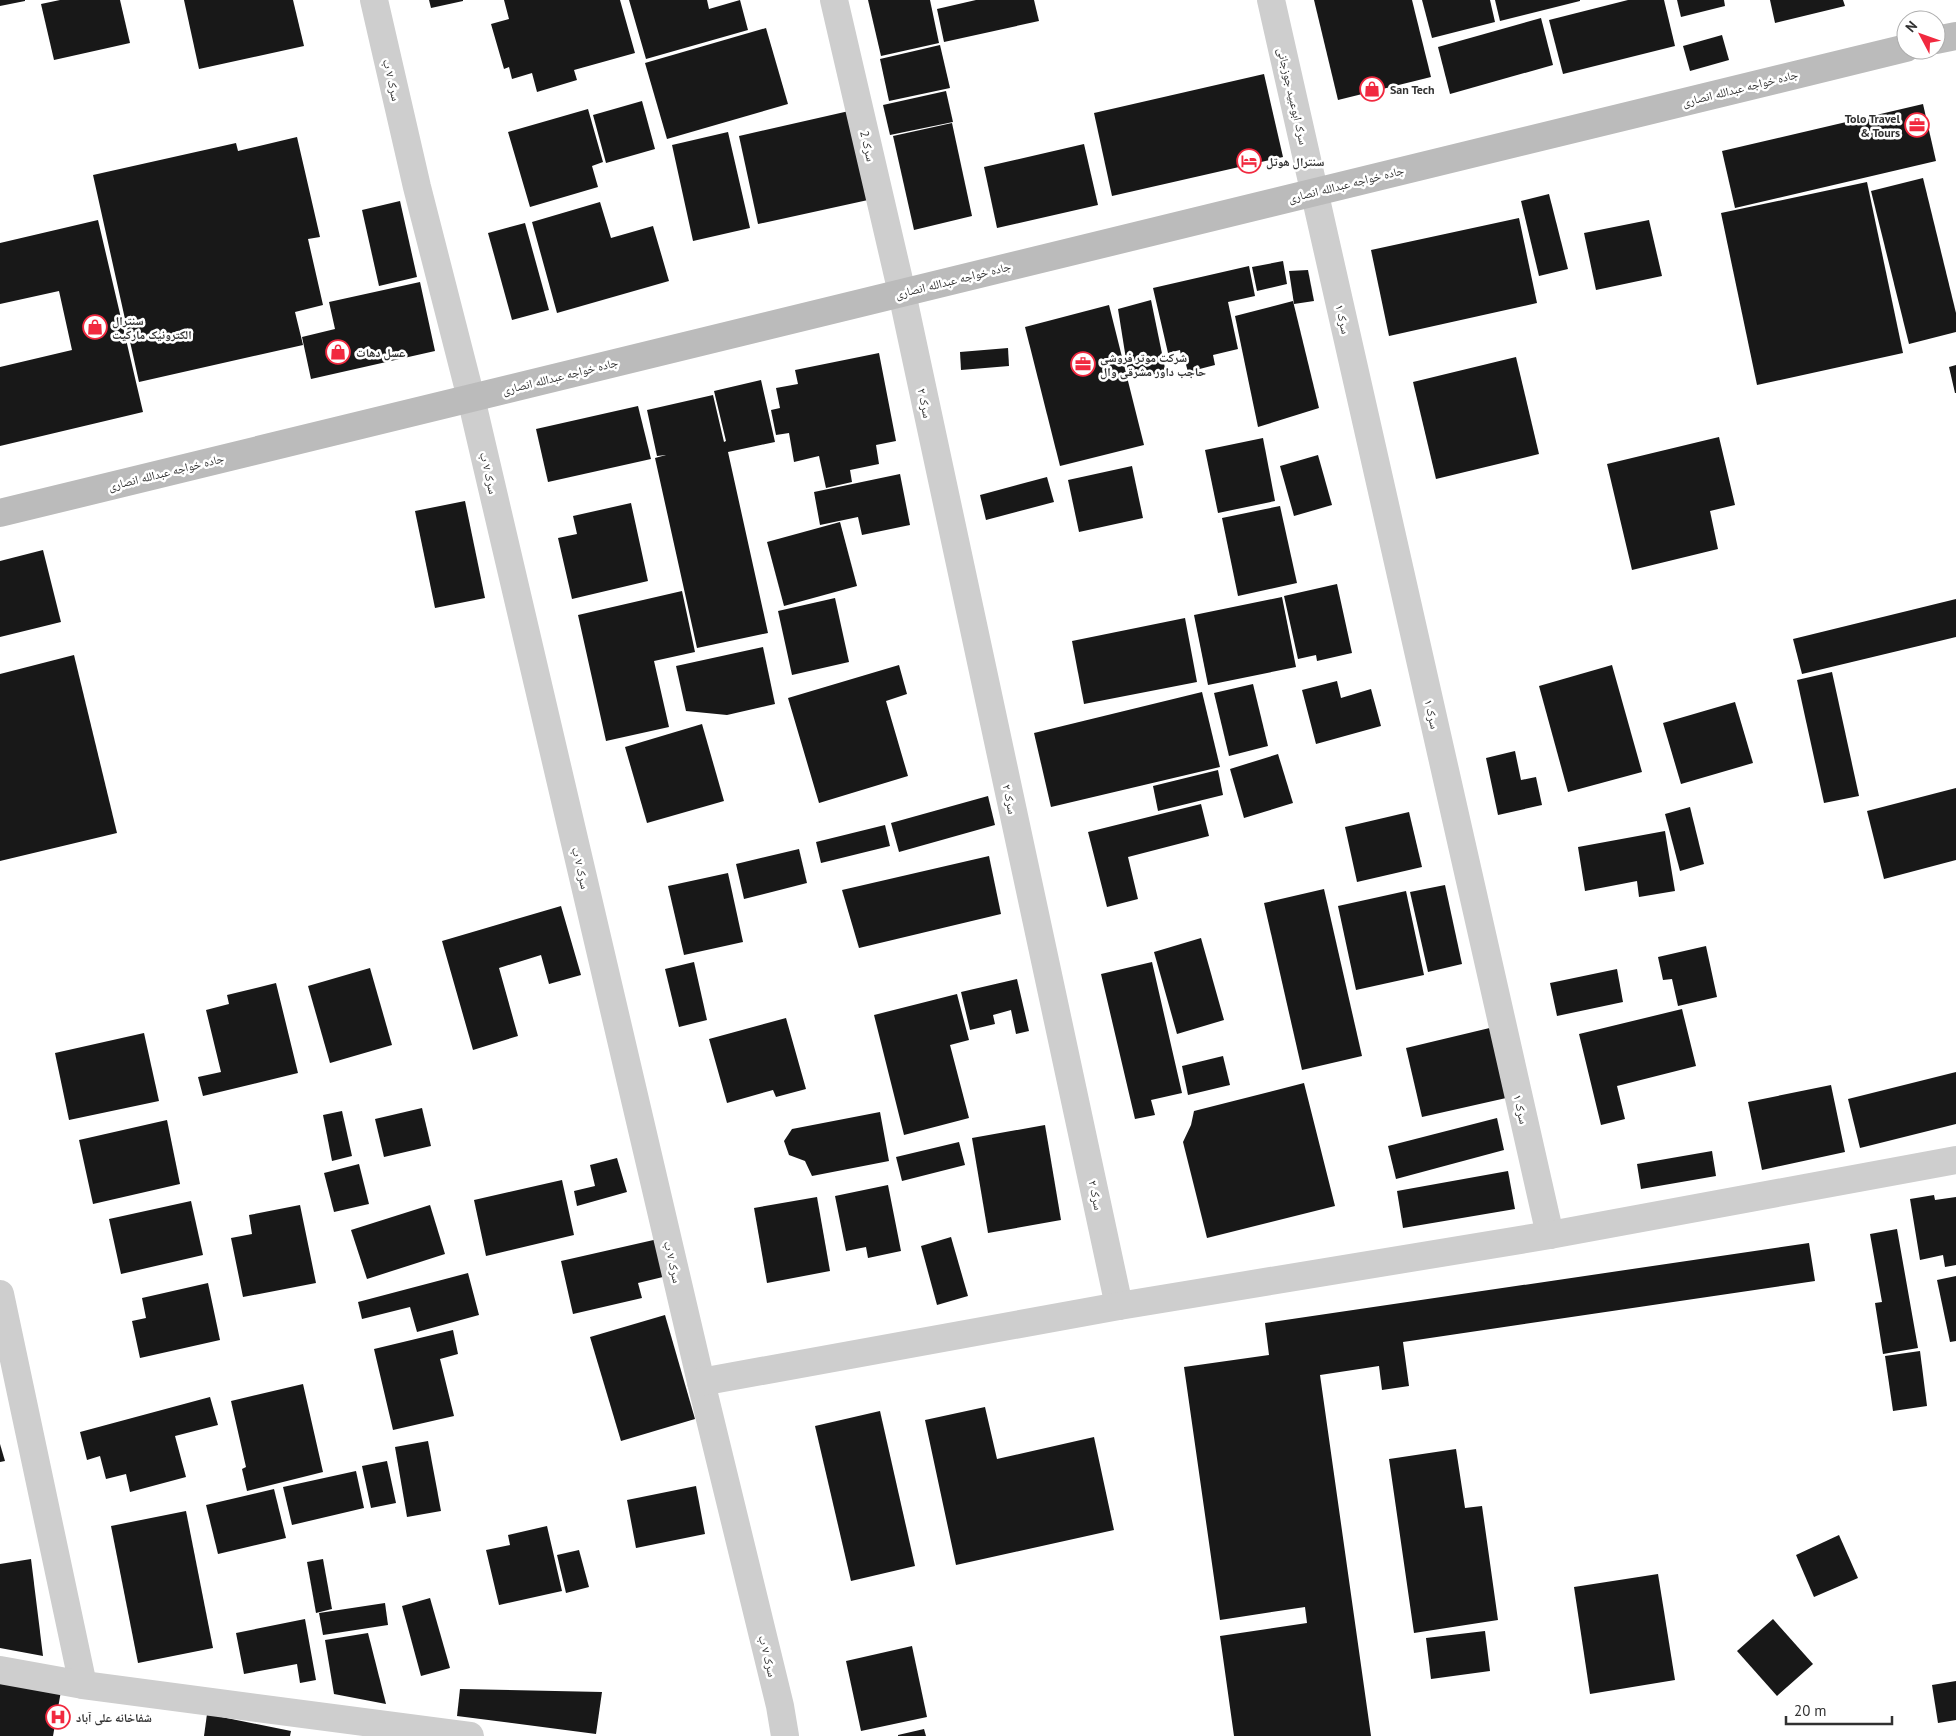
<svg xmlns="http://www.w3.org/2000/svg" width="1956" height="1736" viewBox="0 0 1956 1736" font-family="'PT Sans','Noto Naskh Arabic',sans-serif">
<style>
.building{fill:#181818}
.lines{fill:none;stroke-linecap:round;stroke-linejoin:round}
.minor{stroke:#cecece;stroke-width:28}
.secondary{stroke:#bbb;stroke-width:28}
.labels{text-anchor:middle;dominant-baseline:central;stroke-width:5;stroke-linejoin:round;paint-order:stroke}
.street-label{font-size:12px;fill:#313131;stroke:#fff}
.poi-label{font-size:12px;font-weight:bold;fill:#313131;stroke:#fff;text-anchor:start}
</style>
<rect width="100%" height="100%" fill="#fff"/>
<g class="building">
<path d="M0 0H25V1L0 6Z"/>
<path d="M60 0H120L130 43 54 60 41 4Z"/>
<path d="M184 0H293L304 46 199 69Z"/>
<path d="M429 0H463V1L431 8Z"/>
<path d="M504 0H620L635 53 574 70 577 80 537 92 532 73 512 79 509 67 504 69 491 24 509 19Z"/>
<path d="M629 0H707L709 9 740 0 748 30 646 59Z"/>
<path d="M868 0H930L939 43 881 56Z"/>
<path d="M976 0H1034L1039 21 944 42 937 9Z"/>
<path d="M1314 0H1412L1431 77 1338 100Z"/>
<path d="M1422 0H1490L1495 22 1432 38Z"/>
<path d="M1495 0H1580V1L1500 21Z"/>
<path d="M1628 0H1664L1675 46 1563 74 1549 20Z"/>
<path d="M1677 0H1724L1725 6 1681 17Z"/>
<path d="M1770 0H1843L1845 6 1775 23Z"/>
<path d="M1541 18 1553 65 1450 94 1438 47Z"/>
<path d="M766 28 788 104 667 139 645 63Z"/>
<path d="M1722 35 1729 60 1690 71 1683 46Z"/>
<path d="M940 45 950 88 889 101 880 59Z"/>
<path d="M1264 74 1283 157 1112 196 1094 113Z"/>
<path d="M946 91 953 122 890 135 883 105Z"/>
<path d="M642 101 655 149 606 163 593 115Z"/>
<path d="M1923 104 1936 161 1735 208 1722 151Z"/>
<path d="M588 109 603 162 592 166 598 187 530 207 508 132Z"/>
<path d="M849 111 868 200 758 224 739 136Z"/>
<path d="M952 123 972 216 914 230 893 136Z"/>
<path d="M728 132 750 228 693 241 672 145Z"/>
<path d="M297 137 320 237 308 239 323 305 295 312 303 345 139 382 93 175 236 143 238 151Z"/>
<path d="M1084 144 1098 205 997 228 984 167Z"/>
<path d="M1923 178 1956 313V332L1909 344 1871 191Z"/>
<path d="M1867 182 1903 353 1757 385 1721 213Z"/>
<path d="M1549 194 1568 269 1539 276 1521 201Z"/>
<path d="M400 201 417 277 379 286 362 210Z"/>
<path d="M600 202 611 238 653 226 669 281 557 313 532 222Z"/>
<path d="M1519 218 1537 303 1389 336 1371 250Z"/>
<path d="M98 220 143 412 0 446V367L72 350 59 291 0 304V243Z"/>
<path d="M1649 220 1662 276 1596 290 1584 233Z"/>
<path d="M525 223 549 310 512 320 488 233Z"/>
<path d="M1283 261 1287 284 1257 291 1252 267Z"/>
<path d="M1249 266 1255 296 1228 302 1238 349 1213 355 1215 365 1188 372 1185 361 1182 362 1180 350 1168 353 1153 288Z"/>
<path d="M1308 270 1314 301 1294 304 1289 271Z"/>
<path d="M420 282 435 351 311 379 302 337 335 329 329 302Z"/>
<path d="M1151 300 1166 373 1129 378 1118 309Z"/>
<path d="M1293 301 1319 408 1258 427 1235 316Z"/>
<path d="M1109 305 1144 445 1060 466 1025 327Z"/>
<path d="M1008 348 1009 366 961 370 960 352Z"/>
<path d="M879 353 896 441 876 445 879 464 850 470 852 482 826 488 819 456 794 462 789 433 776 435 771 410 780 408 776 388 798 384 795 370Z"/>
<path d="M1516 357 1539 454 1436 479 1413 382Z"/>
<path d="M1956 365V393H1955L1949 367Z"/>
<path d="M761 380 775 442 728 452 768 633 697 648 655 458 666 455 657 456 647 410 713 395 724 442 726 441 714 391Z"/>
<path d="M638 406 651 459 548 482 536 429Z"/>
<path d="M1719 437 1735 505 1710 511 1718 549 1632 570 1607 464Z"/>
<path d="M1263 438 1275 501 1218 513 1205 450Z"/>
<path d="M1318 455 1332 505 1294 516 1280 466Z"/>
<path d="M1132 466 1143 518 1079 532 1068 480Z"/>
<path d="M900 474 910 525 862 535 858 517 820 525 814 492Z"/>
<path d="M1047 477 1054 502 986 520 980 495Z"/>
<path d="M465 501 485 598 435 608 415 511Z"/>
<path d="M631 503 648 581 572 599 558 538 577 534 573 516Z"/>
<path d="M1280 506 1297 583 1238 596 1222 518Z"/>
<path d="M840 522 857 586 784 606 767 542Z"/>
<path d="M43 550 61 622 0 637V561Z"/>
<path d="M1337 584 1352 653 1317 661 1316 655 1298 659 1284 596Z"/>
<path d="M682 591 695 652 654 661 669 727 606 741 578 615Z"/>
<path d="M1282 597 1296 667 1208 685 1194 615Z"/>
<path d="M835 598 849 662 792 675 778 611Z"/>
<path d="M1956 599V637L1802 674 1793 639Z"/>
<path d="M1185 618 1197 682 1084 704 1072 641Z"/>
<path d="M763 647 775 704 727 715 686 711 676 666Z"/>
<path d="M74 655 117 833 0 861V674Z"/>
<path d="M899 665 907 694 886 701 908 776 819 803 788 698Z"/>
<path d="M1612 665 1642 772 1568 792 1539 686Z"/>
<path d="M1832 672 1859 796 1824 803 1797 680Z"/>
<path d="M1337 681 1341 698 1371 689 1381 726 1316 744 1302 690Z"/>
<path d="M1253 684 1268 746 1229 756 1214 693Z"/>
<path d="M1202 692 1220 767 1051 807 1034 733Z"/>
<path d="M1735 702 1753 763 1681 784 1663 723Z"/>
<path d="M702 724 724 801 647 823 625 747Z"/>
<path d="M1515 751 1521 780 1536 777 1542 805 1498 815 1486 758Z"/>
<path d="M1278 754 1293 803 1244 818 1230 769Z"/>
<path d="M1218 770 1223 795 1158 811 1153 786Z"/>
<path d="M1956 788V860L1884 879 1867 811Z"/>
<path d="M988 796 995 825 899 852 891 823Z"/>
<path d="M1201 804 1209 836 1128 857 1138 899 1107 907 1088 832Z"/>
<path d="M1690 807 1704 864 1680 871 1665 814Z"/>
<path d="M1409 812 1422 867 1357 882 1345 827Z"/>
<path d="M885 825 890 846 821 863 816 842Z"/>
<path d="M1665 831 1675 891 1639 897 1637 881 1585 891 1578 847Z"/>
<path d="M799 849 807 883 744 899 736 864Z"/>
<path d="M989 856 1001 914 859 948 842 890Z"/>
<path d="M728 873 743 942 684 955 668 886Z"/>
<path d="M1445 885 1462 964 1428 972 1410 892Z"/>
<path d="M1324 889 1362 1056 1302 1070 1264 903Z"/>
<path d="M1406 891 1424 975 1356 990 1338 906Z"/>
<path d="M561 906 581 975 549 984 541 955 499 968 518 1036 473 1050 442 941Z"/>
<path d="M1201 938 1224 1020 1177 1034 1154 952Z"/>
<path d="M1706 946 1717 997 1678 1006 1672 979 1663 980 1658 957Z"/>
<path d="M694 962 707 1020 679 1027 665 969Z"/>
<path d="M1152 962 1182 1093 1151 1100 1155 1115 1135 1119 1101 974Z"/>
<path d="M370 968 392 1045 330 1063 308 986Z"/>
<path d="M1617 969 1623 1002 1557 1016 1550 983Z"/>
<path d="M1017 979 1029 1031 1016 1034 1011 1010 993 1015 995 1024 970 1030 961 992Z"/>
<path d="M276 983 298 1073 203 1096 198 1077 221 1072 206 1010 229 1004 227 995Z"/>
<path d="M957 994 969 1040 950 1045 969 1118 904 1135 874 1015Z"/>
<path d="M1682 1009 1696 1066 1617 1086 1625 1119 1601 1125 1579 1034Z"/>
<path d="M786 1018 806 1089 776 1097 773 1090 727 1103 709 1039Z"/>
<path d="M1498 1026 1515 1096 1422 1117 1406 1048Z"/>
<path d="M144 1033 159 1101 69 1120 55 1053Z"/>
<path d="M1223 1056 1230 1085 1188 1095 1182 1066Z"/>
<path d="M1956 1072V1124L1860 1148 1848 1099Z"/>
<path d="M1304 1083 1335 1206 1207 1238 1183 1142 1191 1125 1194 1111Z"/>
<path d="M1831 1085 1845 1152 1762 1170 1748 1102Z"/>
<path d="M422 1108 431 1146 384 1157 375 1119Z"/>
<path d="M342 1111 352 1156 332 1161 323 1115Z"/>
<path d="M880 1112 889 1161 812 1176 805 1161 789 1155 784 1141 792 1129Z"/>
<path d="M1497 1118 1504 1150 1396 1179 1388 1146Z"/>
<path d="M167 1120 180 1184 93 1204 79 1140Z"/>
<path d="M1045 1125 1061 1220 988 1233 972 1138Z"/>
<path d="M959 1142 965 1165 902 1181 896 1157Z"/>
<path d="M1712 1151 1716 1176 1641 1189 1637 1164Z"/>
<path d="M617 1158 627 1192 577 1206 574 1191 595 1186 590 1165Z"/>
<path d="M359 1164 369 1204 334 1212 324 1173Z"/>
<path d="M1508 1171 1515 1209 1403 1228 1397 1191Z"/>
<path d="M562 1180 574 1235 486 1256 474 1200Z"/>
<path d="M888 1185 901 1251 868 1258 866 1247 846 1251 835 1196Z"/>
<path d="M1934 1195 1935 1200 1956 1197V1265L1945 1267 1943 1255 1920 1260 1910 1199Z"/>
<path d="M817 1197 830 1271 767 1283 754 1208Z"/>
<path d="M191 1201 203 1255 121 1274 109 1219Z"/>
<path d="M300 1205 316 1283 243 1297 231 1238 252 1234 249 1215Z"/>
<path d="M430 1205 445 1254 367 1279 351 1230Z"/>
<path d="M1897 1229 1918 1348 1883 1354 1875 1303 1882 1302 1870 1234Z"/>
<path d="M951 1237 968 1296 937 1305 921 1246Z"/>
<path d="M658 1239 667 1276 638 1283 642 1298 573 1314 561 1261Z"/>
<path d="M1809 1243 1815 1281 1403 1342 1409 1386 1382 1390 1379 1366 1320 1375 1371 1736H1234L1220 1636 1307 1623 1305 1607 1220 1620 1184 1367 1269 1355 1265 1323Z"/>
<path d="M468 1273 479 1315 417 1332 410 1307 362 1319 358 1302Z"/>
<path d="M1956 1276V1341L1950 1342 1937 1280Z"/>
<path d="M208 1283 220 1340 140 1358 132 1321 146 1318 142 1298Z"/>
<path d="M665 1315 695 1419 621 1441 590 1337Z"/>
<path d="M453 1330 458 1354 440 1359 454 1416 393 1430 374 1349Z"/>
<path d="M1920 1351 1927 1406 1893 1411 1885 1356Z"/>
<path d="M303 1384 323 1472 247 1491 242 1469 246 1467 231 1401Z"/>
<path d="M210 1397 218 1425 175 1436 186 1477 130 1492 126 1474 106 1479 100 1456 87 1460 80 1432Z"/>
<path d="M985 1407 997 1459 1094 1437 1114 1530 956 1565 925 1420Z"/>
<path d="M880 1411 915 1566 851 1581 815 1426Z"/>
<path d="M428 1441 441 1511 407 1517 395 1447Z"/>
<path d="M0 1444 5 1461 0 1462Z"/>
<path d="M1456 1449 1465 1508 1482 1506 1498 1620 1414 1633 1389 1459Z"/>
<path d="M387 1461 396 1503 371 1508 362 1466Z"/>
<path d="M356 1471 364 1508 292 1525 283 1487Z"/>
<path d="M696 1486 705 1534 636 1548 627 1500Z"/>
<path d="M274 1489 286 1538 218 1554 206 1505Z"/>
<path d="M186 1511 213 1648 138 1663 111 1526Z"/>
<path d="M547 1526 562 1591 499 1605 486 1550 510 1545 508 1535Z"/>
<path d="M1839 1535 1858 1578 1814 1597 1796 1555Z"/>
<path d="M579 1550 589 1587 566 1593 557 1555Z"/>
<path d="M31 1559 43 1656 0 1648V1564Z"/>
<path d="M323 1559 332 1609 316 1613 307 1562Z"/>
<path d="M1658 1574 1675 1680 1590 1694 1574 1587Z"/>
<path d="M430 1598 450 1668 421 1676 402 1606Z"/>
<path d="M385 1603 388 1625 323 1635 319 1613Z"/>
<path d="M305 1619 316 1680 300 1683 297 1664 244 1674 236 1633Z"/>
<path d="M1773 1619 1813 1664 1777 1696 1737 1651Z"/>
<path d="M1485 1631 1490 1671 1431 1679 1426 1638Z"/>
<path d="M368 1633 386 1704 334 1694 325 1640Z"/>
<path d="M912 1646 927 1717 861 1731 846 1661Z"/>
<path d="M0 1681 61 1691 53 1736H0Z"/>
<path d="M1956 1681V1720L1938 1723 1932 1685Z"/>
<path d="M460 1689 602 1692 596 1734 457 1716Z"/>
<path d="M207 1714 291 1731 290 1736H204Z"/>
<path d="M924 1729 926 1736H898V1735Z"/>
</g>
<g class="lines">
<g class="minor">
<path d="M374 0 417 187 471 398 701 1382 780 1706 785 1736"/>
<path d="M834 0 902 293 1119 1306"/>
<path d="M1271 0 1550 1235"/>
<path d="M0 1294 83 1685"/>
<path d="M701 1382 1119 1306 1550 1235 1956 1160"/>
<path d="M0 1670 83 1685 470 1736"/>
</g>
<g class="secondary">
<path d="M1936 40 1956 36"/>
<path d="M0 513 1906 48"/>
</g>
</g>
<defs>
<g id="shop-ring" transform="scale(1.25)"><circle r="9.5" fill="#fff" stroke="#f1293f" stroke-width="1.5"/><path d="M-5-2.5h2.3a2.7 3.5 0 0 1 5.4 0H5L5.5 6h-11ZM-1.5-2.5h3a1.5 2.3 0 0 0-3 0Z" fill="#f1293f"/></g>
<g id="office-ring" transform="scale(1.25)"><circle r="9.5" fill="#fff" stroke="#f1293f" stroke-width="1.5"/><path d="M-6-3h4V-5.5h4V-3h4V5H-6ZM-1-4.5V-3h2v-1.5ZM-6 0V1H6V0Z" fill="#f1293f"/></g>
<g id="hotel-ring" transform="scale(1.25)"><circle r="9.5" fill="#fff" stroke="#f1293f" stroke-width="1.5"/><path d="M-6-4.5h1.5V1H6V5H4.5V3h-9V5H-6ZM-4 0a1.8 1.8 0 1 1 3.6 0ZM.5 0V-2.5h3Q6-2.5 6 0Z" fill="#f1293f"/></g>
<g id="hospital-ring" transform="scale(1.25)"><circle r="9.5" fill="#fff" stroke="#f1293f" stroke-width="1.5"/><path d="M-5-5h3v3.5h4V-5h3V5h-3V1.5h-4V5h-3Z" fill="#f1293f"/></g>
</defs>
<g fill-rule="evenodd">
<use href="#shop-ring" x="1372" y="89"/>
<use href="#office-ring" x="1917" y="125"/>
<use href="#hotel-ring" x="1249" y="161"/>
<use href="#shop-ring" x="95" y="327"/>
<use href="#shop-ring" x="338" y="352"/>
<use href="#office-ring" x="1083" y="364"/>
<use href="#hospital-ring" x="58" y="1717"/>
</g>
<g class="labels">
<g class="street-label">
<text transform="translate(392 80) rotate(77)">سرک ۷ ب</text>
<text transform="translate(1740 88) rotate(-14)">جاده خواجه عبدالله انصاری</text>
<text transform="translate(1293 96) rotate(77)">سرک ابوعبید جوزجانی</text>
<text transform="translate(868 146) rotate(77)">سرک 2</text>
<text transform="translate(1346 184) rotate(-14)">جاده خواجه عبدالله انصاری</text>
<text transform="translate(953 280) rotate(-14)">جاده خواجه عبدالله انصاری</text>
<text transform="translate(1343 319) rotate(77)">سرک ۱</text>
<text transform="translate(560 376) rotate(-14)">جاده خواجه عبدالله انصاری</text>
<text transform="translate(925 403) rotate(78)">سرک ۲</text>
<text transform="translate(166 472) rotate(-14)">جاده خواجه عبدالله انصاری</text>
<text transform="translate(489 473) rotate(77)">سرک ۷ ب</text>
<text transform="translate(1432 714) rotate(77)">سرک ۱</text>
<text transform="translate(1010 799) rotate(78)">سرک ۲</text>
<text transform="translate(581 868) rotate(77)">سرک ۷ ب</text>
<text transform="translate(1521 1109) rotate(77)">سرک ۱</text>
<text transform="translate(1096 1195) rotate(78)">سرک ۲</text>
<text transform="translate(673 1262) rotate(77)">سرک ۷ ب</text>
<text transform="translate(768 1656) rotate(76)">سرک ۷ ب</text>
</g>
<g class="poi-label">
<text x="1390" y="89">San Tech</text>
<text x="1900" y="118" text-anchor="end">Tolo Travel<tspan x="1900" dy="14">&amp; Tours</tspan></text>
<text x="1266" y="161">سنترال هوتل</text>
<text x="112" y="320">سنترال<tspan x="112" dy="14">الکترونیک مارکیت</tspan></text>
<text x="356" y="352">عسل دهات</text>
<text x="1100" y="357">شرکت موتر فروشی<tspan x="1100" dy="14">حاجب داور مشرقی وال</tspan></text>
<text x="76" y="1717">شفاخانه علی آباد</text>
</g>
</g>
<g transform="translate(1921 35) rotate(311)"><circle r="24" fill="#ffffff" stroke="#adadad"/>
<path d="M0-4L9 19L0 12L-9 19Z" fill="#f1293f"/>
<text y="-8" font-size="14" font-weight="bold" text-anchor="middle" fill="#313131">N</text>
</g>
<path d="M1786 1716v8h106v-8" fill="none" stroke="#313131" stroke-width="2.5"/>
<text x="1794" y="1716" font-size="15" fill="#313131" stroke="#ffffff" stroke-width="4" paint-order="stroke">20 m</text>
</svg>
